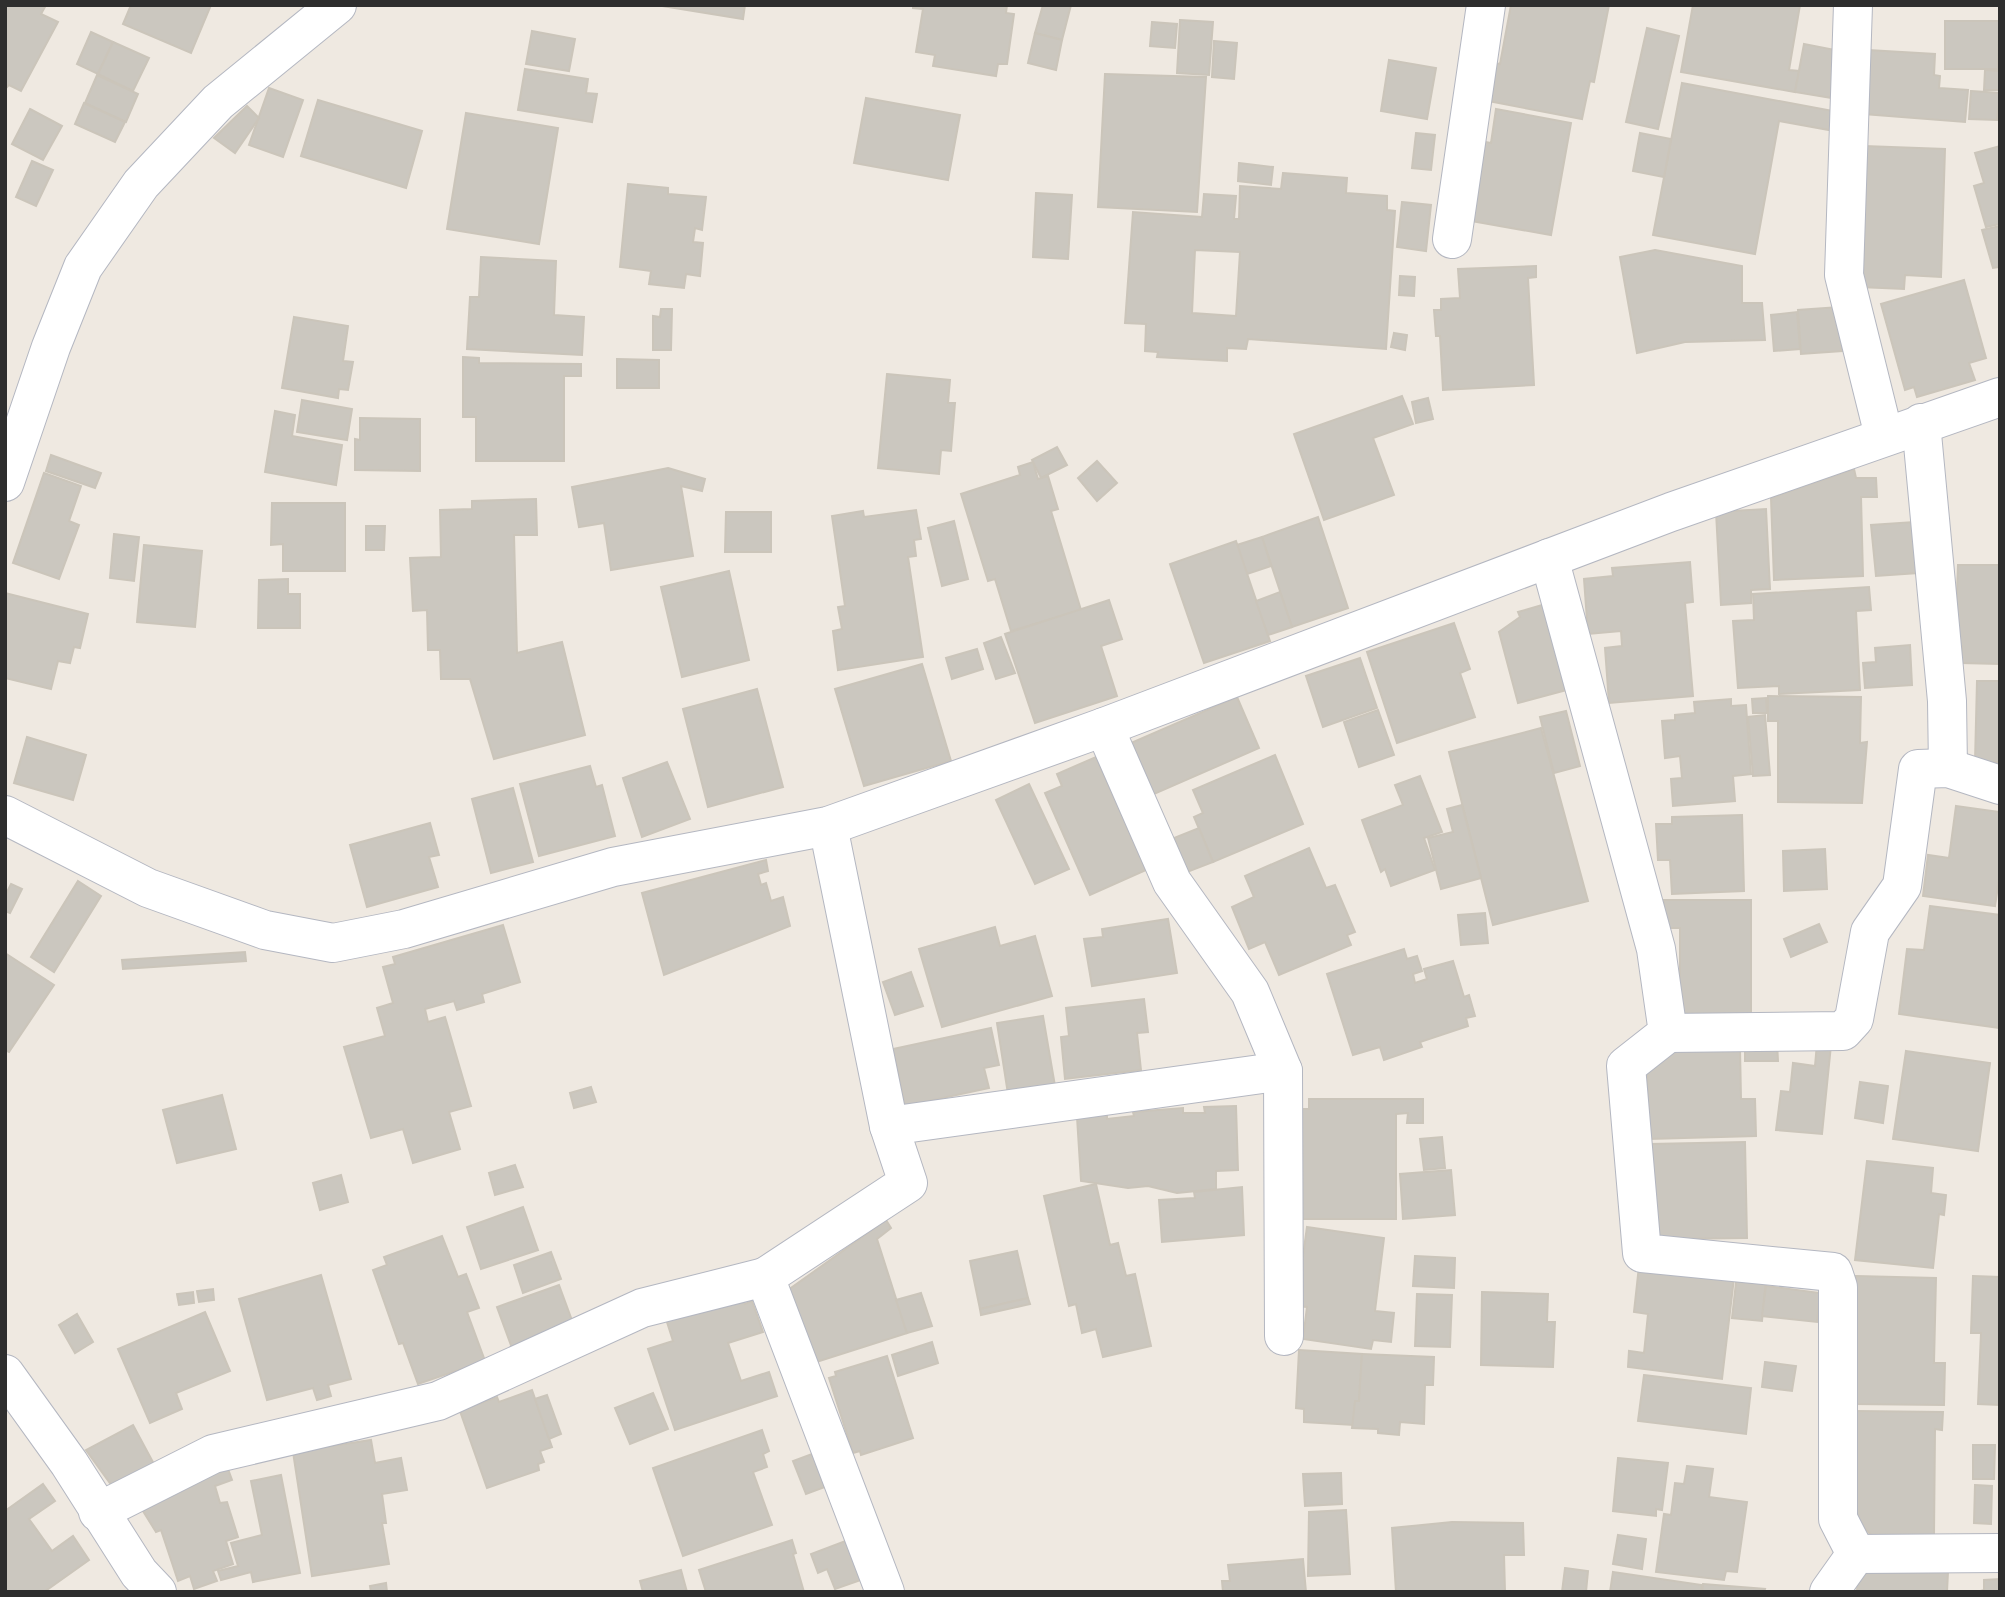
<svg xmlns="http://www.w3.org/2000/svg" width="2005" height="1597" viewBox="0 0 2005 1597" font-family="Poppins,sans-serif">
<style>
.building{fill:#cbc7bf;stroke:#cbc5ba;stroke-width:2;fill-rule:evenodd}
.lines{fill:none;stroke-linecap:round;stroke-linejoin:round}
.minor-casing{stroke:#b4b7c1;stroke-width:40}
.minor{stroke:#fff;stroke-width:38}
</style>
<rect width="100%" height="100%" fill="#efe9e1"/>
<g class="building">
<path d="M5 5H46L41 14 58 22 21 91 9 85 5 89Z"/>
<path d="M131 5H211L191 53 123 24Z"/>
<path d="M656 5H745L743 19Z"/>
<path d="M913 5H1007L1006 13 1014 14 1007 64H998L996 76 933 66 935 55 916 52 923 9 913 8Z"/>
<path d="M1043 5H1071L1062 40 1035 33Z"/>
<path d="M1511 5H1609L1594 82 1590 81 1582 119 1488 101 1495 63 1500 64Z"/>
<path d="M1693 5H1800L1789 70 1799 71 1795 92 1681 72Z"/>
<path d="M1180 20 1213 22 1209 75 1177 73Z"/>
<path d="M1945 21H1999L1998 69H1945Z"/>
<path d="M1152 22 1177 24 1175 48 1150 46Z"/>
<path d="M1647 28 1679 36 1658 129 1626 122Z"/>
<path d="M532 31 575 39 569 71 526 64Z"/>
<path d="M91 32 113 42 98 74 77 64Z"/>
<path d="M1035 33 1062 40 1056 70 1028 63Z"/>
<path d="M1214 41 1237 43 1234 79 1212 77Z"/>
<path d="M113 42 149 58 133 91 98 74Z"/>
<path d="M1804 44 1840 51 1832 98 1795 92Z"/>
<path d="M1868 50 1935 54 1934 75 1940 76 1939 88 1968 90 1965 122 1864 114Z"/>
<path d="M1389 60 1436 68 1427 119 1381 111Z"/>
<path d="M525 69 588 79 586 93 597 94 592 122 518 110Z"/>
<path d="M1985 70 2000 71V90H1984Z"/>
<path d="M1105 74 1206 77 1197 212 1098 207Z"/>
<path d="M97 75 138 94 126 122 85 103Z"/>
<path d="M1682 83 1833 111 1829 130 1779 121 1755 254 1653 235Z"/>
<path d="M269 88 303 100 283 157 249 145Z"/>
<path d="M1971 91 2000 93 1997 120 1969 119Z"/>
<path d="M866 98 960 115 948 180 854 163Z"/>
<path d="M318 100 422 131 406 188 301 156Z"/>
<path d="M84 103 125 122 115 142 75 124Z"/>
<path d="M247 106 259 118 235 153 214 138Z"/>
<path d="M30 109 62 126 43 160 12 144Z"/>
<path d="M1496 109 1571 123 1551 235 1471 221 1485 142 1491 143Z"/>
<path d="M466 113 558 128 539 244 447 229Z"/>
<path d="M1416 133 1435 135 1431 170 1412 168Z"/>
<path d="M1640 133 1671 139 1664 177 1633 171Z"/>
<path d="M1864 146 1945 149 1941 277 1905 275 1904 289 1860 287Z"/>
<path d="M2000 146V224L1986 227 1974 186 1984 183 1975 153Z"/>
<path d="M32 161 53 170 36 206 16 197Z"/>
<path d="M1239 163 1273 167 1271 185 1238 181Z"/>
<path d="M1283 173 1347 178 1346 193 1387 196V210L1395 211 1386 349 1248 339 1246 349 1227 348V361L1157 357 1158 352 1145 351 1146 324 1125 323 1133 212 1202 217 1204 194 1236 196 1234 219H1239L1240 186 1281 189ZM1195 250 1240 252 1236 316 1192 313Z"/>
<path d="M628 184 668 188V194L706 197 702 230 695 228 693 242 703 243 700 276 686 274 684 288 649 284 651 271 620 267Z"/>
<path d="M1036 193 1072 195 1068 259 1033 257Z"/>
<path d="M1402 202 1431 205 1426 251 1397 247Z"/>
<path d="M2000 226V267L1993 268 1982 230Z"/>
<path d="M1655 250 1742 266V303H1762L1765 340 1685 342 1637 353 1620 257Z"/>
<path d="M481 257 556 261 554 315 584 317 582 355 467 349 470 297H479Z"/>
<path d="M1536 266V277L1528 278 1534 385 1443 390 1440 336H1436L1434 310H1441V299L1460 298 1458 269Z"/>
<path d="M1400 276 1415 277 1414 296 1399 295Z"/>
<path d="M1964 280 1986 358 1969 363 1975 380 1917 397 1914 387 1905 390 1881 304Z"/>
<path d="M1839 307 1842 351 1801 354 1798 310Z"/>
<path d="M661 309H672L671 350H653V316L660 317Z"/>
<path d="M1797 312 1800 349 1774 351 1771 315Z"/>
<path d="M294 317 348 326 343 361 353 362 348 390 339 389 338 398 282 388Z"/>
<path d="M1394 333 1407 335 1405 350 1391 347Z"/>
<path d="M463 357 479 358V363L581 364V376H564V461H476V417H463Z"/>
<path d="M617 359 659 360V388H617Z"/>
<path d="M887 374 950 380 948 403H955L951 451 941 450 939 474 878 468Z"/>
<path d="M1402 396 1413 424 1373 438 1394 495 1324 520 1294 434Z"/>
<path d="M1428 398 1433 419 1416 423 1412 402Z"/>
<path d="M302 400 352 409 347 440 297 432Z"/>
<path d="M275 411 295 415 292 436 342 445 336 485 265 472Z"/>
<path d="M360 418 420 419V471L355 470V439L360 440Z"/>
<path d="M1057 447 1067 465 1041 478 1032 460Z"/>
<path d="M51 455 101 473 95 488 46 471Z"/>
<path d="M1097 461 1117 483 1097 501 1078 478Z"/>
<path d="M1033 462 1038 479 1048 476 1058 509 1051 511 1081 610 1011 631 995 579 988 581 961 494 1020 475 1018 467Z"/>
<path d="M668 468 705 479 702 491 681 486 693 556 611 570 604 523 579 527 572 487Z"/>
<path d="M1854 469 1856 478H1876L1877 497H1861L1863 576 1774 580 1771 498Z"/>
<path d="M44 473 81 486 69 521 79 525 59 579 13 563Z"/>
<path d="M536 499 537 535H514L517 653 562 642 585 735 494 759 470 679H441L440 650H428L427 610 413 611 410 558 441 557 440 510 472 509V501Z"/>
<path d="M272 503H345V571H283V544L271 545Z"/>
<path d="M1766 509 1770 589 1751 590V603L1721 605 1716 512Z"/>
<path d="M916 510 921 539 914 540 916 556 908 557 923 657 838 670 833 631 842 629 838 607 845 606 832 516 863 511 864 517Z"/>
<path d="M726 512H771V552H725Z"/>
<path d="M1318 517 1348 608 1292 627 1262 537Z"/>
<path d="M954 521 968 579 942 586 928 528Z"/>
<path d="M1914 522 1918 573 1876 576 1871 525Z"/>
<path d="M366 526H385L384 550H366Z"/>
<path d="M114 534 139 537 134 581 110 578Z"/>
<path d="M1262 537 1271 566 1247 574 1237 545Z"/>
<path d="M1236 541 1270 641 1204 663 1170 564Z"/>
<path d="M144 545 202 551 195 627 137 622Z"/>
<path d="M1690 562 1693 602 1685 603 1693 696 1609 703 1605 648 1622 646 1621 631 1588 634 1584 579 1613 576 1612 568Z"/>
<path d="M1958 565H2000V664L1961 663 1962 646 1955 645Z"/>
<path d="M729 571 749 660 682 677 661 587Z"/>
<path d="M288 579V594H300V628H258L259 580Z"/>
<path d="M1869 587 1871 610 1856 611 1860 690 1779 694V686L1738 688 1733 621 1754 620 1753 594Z"/>
<path d="M1280 592 1292 627 1268 635 1256 601Z"/>
<path d="M5 593 88 614 80 648 74 647 70 663 58 661 51 689 5 678Z"/>
<path d="M1109 600 1122 639 1101 646 1117 696 1035 723 1005 634Z"/>
<path d="M1549 603 1574 688 1518 703 1499 632 1520 617 1518 612Z"/>
<path d="M1454 623 1470 669 1460 673 1475 717 1397 743 1367 652Z"/>
<path d="M1001 637 1015 673 996 679 984 643Z"/>
<path d="M1910 645 1912 685 1865 688 1863 663 1876 662 1875 648Z"/>
<path d="M977 649 983 669 952 679 946 658Z"/>
<path d="M1360 658 1377 708 1323 727 1306 676Z"/>
<path d="M922 664 951 761 864 786 835 689Z"/>
<path d="M1977 681H2000V762H1975Z"/>
<path d="M757 689 783 787 708 807 683 709Z"/>
<path d="M1768 696 1861 697 1860 743 1867 742 1862 803 1778 802V721H1768Z"/>
<path d="M1237 697 1259 748 1154 794 1131 743Z"/>
<path d="M1766 698 1767 713H1753L1752 699Z"/>
<path d="M1731 699V706L1746 705 1751 774 1733 776 1735 801 1673 806 1671 779 1682 778 1680 756 1665 758 1662 721 1675 720V715L1695 713 1694 702Z"/>
<path d="M1378 710 1394 755 1359 767 1344 722Z"/>
<path d="M1566 711 1580 766 1554 773 1540 717Z"/>
<path d="M1765 715 1770 775 1753 776 1748 717Z"/>
<path d="M1541 728 1588 901 1493 925 1449 752Z"/>
<path d="M27 737 86 755 73 800 14 783Z"/>
<path d="M1275 755 1303 824 1213 862 1194 817 1203 813 1193 790Z"/>
<path d="M1096 757 1146 870 1090 895 1045 793 1062 786 1057 774Z"/>
<path d="M667 762 690 819 642 837 623 778Z"/>
<path d="M590 766 596 787 602 785 615 836 539 856 520 784Z"/>
<path d="M1420 776 1442 832 1424 838 1435 870 1391 886 1385 869 1381 872 1362 820 1403 805 1395 785Z"/>
<path d="M1029 784 1069 869 1035 884 996 800Z"/>
<path d="M513 788 533 862 491 873 472 799Z"/>
<path d="M1462 805 1481 878 1441 889 1428 838 1453 832 1447 809Z"/>
<path d="M1956 806 2000 812V873L1995 906 1923 896 1928 855 1949 858Z"/>
<path d="M1742 815 1744 891 1672 894 1670 860H1658L1656 824H1672V817Z"/>
<path d="M430 823 439 855 429 857 438 887 367 907 350 845Z"/>
<path d="M1199 828 1213 862 1187 872 1174 838Z"/>
<path d="M1309 848 1326 888 1335 885 1355 932 1347 935 1351 945 1279 975 1265 942 1249 949 1232 907 1254 897 1245 876Z"/>
<path d="M1825 849 1827 889 1784 891 1783 851Z"/>
<path d="M766 860 768 871 758 874 761 885 766 883 771 901 783 897 790 926 664 975 642 893Z"/>
<path d="M78 881 101 896 54 972 31 957Z"/>
<path d="M11 884 22 889 10 913 5 911V896Z"/>
<path d="M1664 900H1751V1015H1680V928H1664Z"/>
<path d="M1930 906 2000 915V1028L1899 1014 1907 949 1924 950Z"/>
<path d="M1485 913 1488 943 1461 945 1458 915Z"/>
<path d="M1168 919 1177 973 1092 986 1084 939 1103 937 1102 929Z"/>
<path d="M1819 924 1827 942 1791 957 1784 939Z"/>
<path d="M503 925 520 982 482 994 484 1002 457 1010 454 1001 425 1009 428 1022 445 1017 471 1106 449 1112 460 1149 413 1163 403 1129 371 1138 344 1047 385 1036 377 1008 393 1003 383 967 395 964 393 957Z"/>
<path d="M995 927 1000 946 1035 936 1052 996 942 1027 919 949Z"/>
<path d="M1404 949 1407 959 1417 956 1422 971 1413 974 1415 983 1427 979 1424 969 1453 961 1464 997 1469 995 1475 1016 1466 1018 1468 1026 1420 1042 1422 1047 1384 1060 1380 1047 1353 1055 1327 974Z"/>
<path d="M245 952 246 961 123 969 122 960Z"/>
<path d="M5 953 54 985 9 1052 5 1050Z"/>
<path d="M911 972 923 1006 895 1015 883 982Z"/>
<path d="M1144 999 1148 1032 1137 1033 1141 1070 1065 1079 1061 1037 1069 1036 1066 1008Z"/>
<path d="M1043 1016 1055 1086 1008 1094 997 1023Z"/>
<path d="M991 1028 999 1065 984 1068 989 1088 905 1106 893 1049Z"/>
<path d="M1745 1043H1777L1778 1061H1745Z"/>
<path d="M1817 1043 1831 1045 1822 1134 1776 1130 1781 1091 1790 1092 1793 1063 1815 1066Z"/>
<path d="M1740 1048 1741 1099H1755L1756 1136 1649 1139 1647 1071 1676 1049Z"/>
<path d="M1906 1051 1990 1063 1978 1151 1893 1139Z"/>
<path d="M1860 1082 1888 1086 1883 1123 1855 1118Z"/>
<path d="M591 1087 596 1102 574 1108 570 1093Z"/>
<path d="M222 1095 236 1149 177 1163 163 1110Z"/>
<path d="M1309 1099H1423V1123H1407L1408 1113 1396 1114V1219H1299V1109H1309Z"/>
<path d="M1236 1106 1238 1170 1216 1171V1189L1177 1193 1148 1186 1128 1188 1081 1181 1077 1117 1107 1114V1119L1134 1116 1133 1112 1183 1108V1113H1205L1204 1107Z"/>
<path d="M1442 1137 1445 1168 1424 1170 1420 1139Z"/>
<path d="M1745 1142 1747 1238 1666 1239 1651 1231 1650 1144Z"/>
<path d="M1867 1161 1933 1168 1931 1193 1946 1195 1944 1215 1939 1214 1933 1268 1855 1260Z"/>
<path d="M515 1165 523 1187 495 1195 489 1173Z"/>
<path d="M1451 1170 1455 1215 1403 1219 1400 1174Z"/>
<path d="M341 1175 348 1202 320 1210 313 1183Z"/>
<path d="M1096 1184 1110 1245 1118 1243 1126 1276 1135 1274 1151 1346 1103 1357 1096 1329 1082 1333 1076 1304 1069 1306 1044 1196Z"/>
<path d="M1242 1187 1244 1235 1162 1242 1159 1200 1195 1198 1194 1192Z"/>
<path d="M523 1207 538 1250 481 1269 467 1227Z"/>
<path d="M886 1220 891 1228 877 1239 907 1333 807 1365 784 1293Z"/>
<path d="M1307 1227 1384 1238 1375 1311 1394 1313 1391 1342 1373 1340 1371 1349 1303 1339 1307 1307 1296 1306Z"/>
<path d="M442 1236 458 1277 466 1274 479 1308 467 1312 485 1361 418 1384 403 1343 399 1344 373 1270 387 1265 384 1257Z"/>
<path d="M1017 1251 1028 1298 980 1309 970 1261Z"/>
<path d="M551 1252 561 1279 523 1293 514 1265Z"/>
<path d="M1415 1256 1455 1258 1454 1288 1413 1286Z"/>
<path d="M1639 1266 1734 1278 1722 1379 1628 1367 1629 1351 1644 1353 1648 1314 1634 1312Z"/>
<path d="M1737 1274 1766 1278 1762 1321 1732 1318Z"/>
<path d="M321 1275 351 1379 328 1385 331 1396 317 1400 313 1388 267 1400 239 1299Z"/>
<path d="M1856 1276 1936 1278 1934 1363H1945L1944 1405 1853 1404Z"/>
<path d="M1973 1276 2000 1277V1405L1978 1404 1981 1333H1971Z"/>
<path d="M559 1285 574 1326 512 1348 497 1307Z"/>
<path d="M1766 1286 1820 1293 1817 1322 1762 1316Z"/>
<path d="M213 1289 214 1300 199 1302 197 1291Z"/>
<path d="M193 1292 194 1303 179 1305 177 1294Z"/>
<path d="M1482 1292 1548 1294 1547 1322H1555L1553 1367 1481 1365Z"/>
<path d="M921 1293 932 1326 907 1333 896 1300Z"/>
<path d="M741 1294 745 1304 752 1301 763 1332 728 1343 741 1381 769 1372 777 1396 675 1430 648 1349 673 1341 666 1319Z"/>
<path d="M1417 1294 1452 1295 1450 1347 1415 1346Z"/>
<path d="M1028 1298 1030 1304 981 1315 980 1309Z"/>
<path d="M205 1312 230 1371 176 1393 182 1409 150 1423 118 1349Z"/>
<path d="M77 1314 93 1342 75 1353 59 1325Z"/>
<path d="M932 1342 938 1363 898 1376 892 1355Z"/>
<path d="M1299 1350 1362 1354 1359 1401H1355L1354 1425 1304 1422V1409L1296 1408Z"/>
<path d="M1362 1354 1434 1357 1433 1385H1425L1424 1424 1400 1422 1399 1435 1378 1433V1429L1352 1428 1355 1401H1359Z"/>
<path d="M887 1356 913 1438 861 1455 860 1451 853 1453 829 1378 836 1376 835 1372Z"/>
<path d="M1765 1362 1796 1366 1792 1391 1762 1387Z"/>
<path d="M1644 1375 1751 1388 1746 1434 1638 1421Z"/>
<path d="M532 1390 552 1447 540 1451 544 1462 538 1464 539 1470 487 1488 460 1411 497 1397 499 1402Z"/>
<path d="M653 1393 668 1429 630 1444 615 1408Z"/>
<path d="M547 1395 561 1434 549 1439 535 1399Z"/>
<path d="M1855 1411 1943 1412 1942 1430 1935 1429 1934 1535H1871L1854 1517Z"/>
<path d="M133 1425 154 1464 112 1486 86 1450Z"/>
<path d="M762 1430 769 1451 763 1454 767 1467 753 1472 772 1525 683 1556 653 1468Z"/>
<path d="M371 1440 375 1463 401 1458 407 1490 382 1494 386 1523H382L389 1564 312 1576 293 1452Z"/>
<path d="M1973 1445H1995L1994 1479H1973Z"/>
<path d="M812 1454 825 1487 806 1494 793 1461Z"/>
<path d="M1618 1458 1668 1463 1662 1510 1656 1509V1516L1613 1511Z"/>
<path d="M1687 1466 1713 1469 1709 1497 1747 1502 1737 1572 1726 1571 1724 1580 1656 1572 1664 1514 1671 1515 1675 1483 1684 1484Z"/>
<path d="M228 1469 232 1480 215 1486 220 1503 227 1502 238 1537 226 1541 233 1564 213 1571 217 1581 194 1589 190 1576 178 1581 161 1530 156 1532 143 1511 186 1484Z"/>
<path d="M1341 1473 1342 1504 1305 1506 1303 1474Z"/>
<path d="M281 1475 300 1573 253 1582 251 1572 221 1580 218 1571 238 1566 231 1543 262 1535 251 1481Z"/>
<path d="M43 1484 55 1501 29 1519 52 1551 73 1536 89 1560 44 1592H5V1511Z"/>
<path d="M1975 1485 1992 1486 1991 1524 1974 1523Z"/>
<path d="M1346 1510 1350 1574 1308 1576 1309 1512Z"/>
<path d="M1452 1522 1523 1523 1524 1555H1504L1505 1592H1396L1392 1528Z"/>
<path d="M1618 1535 1646 1539 1642 1569 1613 1564Z"/>
<path d="M792 1540 796 1553 793 1554 804 1592H706L699 1570Z"/>
<path d="M848 1540 861 1580 835 1589 827 1569 818 1573 811 1554Z"/>
<path d="M1303 1559 1306 1592H1223L1222 1581H1230L1228 1565Z"/>
<path d="M1565 1568 1588 1571 1586 1592H1562Z"/>
<path d="M1858 1569 1948 1572 1947 1592H1857Z"/>
<path d="M681 1570 687 1592H643L640 1581Z"/>
<path d="M1613 1572 1702 1585 1701 1592H1610Z"/>
<path d="M2000 1579V1592H1977L1984 1590V1580Z"/>
<path d="M386 1583 387 1592H371L370 1586Z"/>
<path d="M1703 1584 1765 1589 1764 1592H1702Z"/>
</g>
<g class="lines">
<g class="minor-casing">
<g id="minor">
<path d="M1853 5 1844 275 1884 436"/>
<path d="M1452 239 1486 5"/>
<path d="M1921 423 1947 701 1948 768"/>
<path d="M5 482 51 347 83 267 141 184 218 102 337 5"/>
<path d="M1549 558 1656 949 1668 1033 1626 1066 1642 1253 1833 1272 1838 1287V1519L1856 1554 2000 1553"/>
<path d="M1104 727 1172 882 1250 992 1283 1071 1284 1336"/>
<path d="M5 815 148 888 265 930 333 943 404 929 613 867 828 826 1104 727 1671 512 2000 397"/>
<path d="M828 826 889 1126 908 1183 765 1277 885 1592"/>
<path d="M1668 1033 1843 1031 1854 1019 1870 932 1902 886 1918 769 1948 768 2000 785"/>
<path d="M889 1126 1283 1071"/>
<path d="M5 1374 69 1463 139 1573 157 1592"/>
<path d="M98 1512 213 1454 438 1401 642 1308 765 1277"/>
<path d="M1829 1592 1856 1554"/>
</g>
</g>
<use href="#minor" class="minor"/>
</g>
<rect width="2005" height="1597" fill="none" stroke="#2e2e2e" stroke-width="14"/>
</svg>
